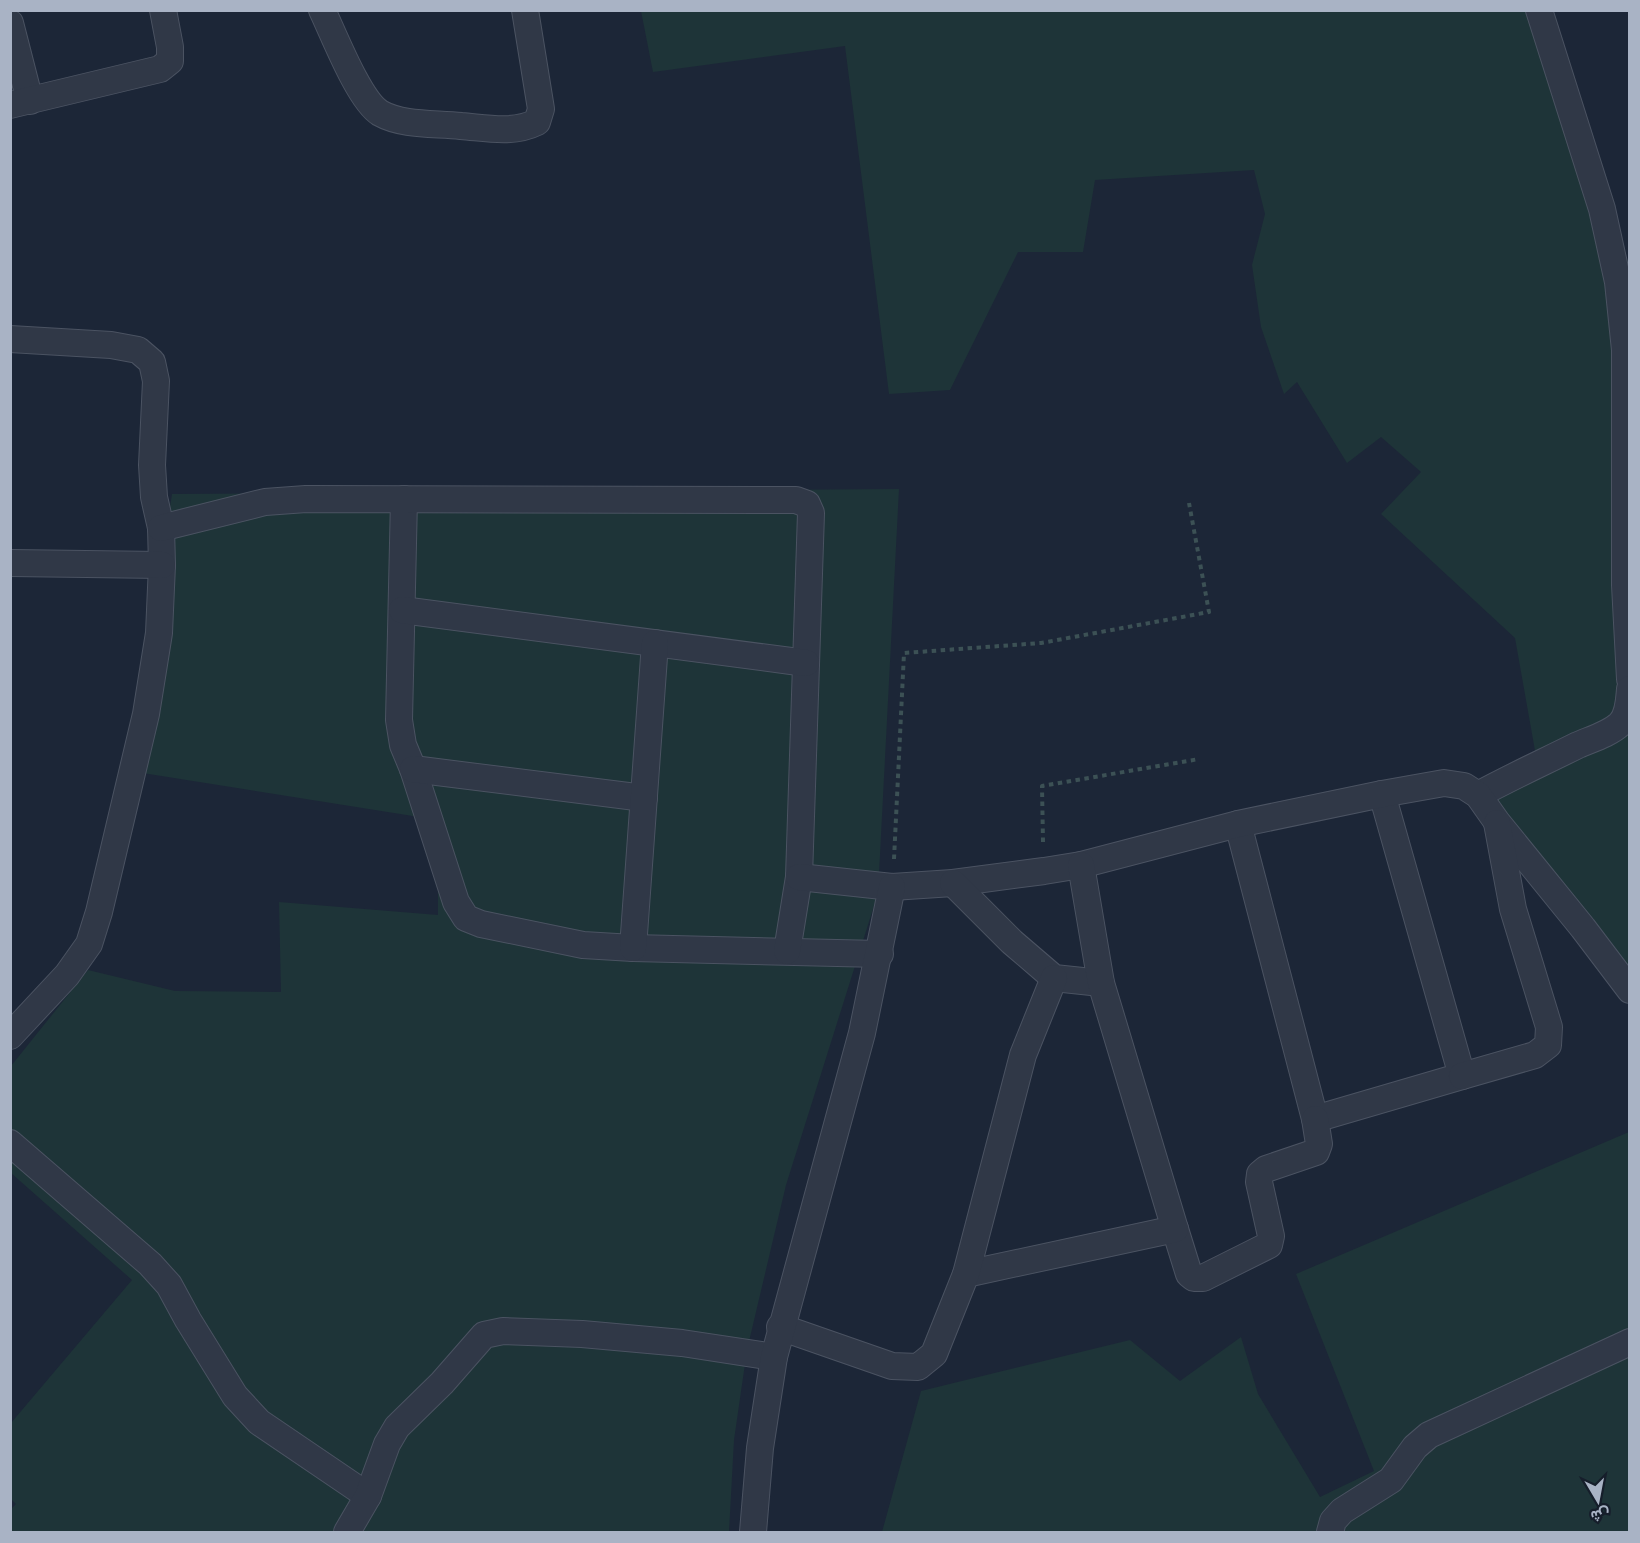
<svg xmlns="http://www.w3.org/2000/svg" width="1640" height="1543" viewBox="0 0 1640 1543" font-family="'PT Sans',Vazirmatn,sans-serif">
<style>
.green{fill:#1e3438}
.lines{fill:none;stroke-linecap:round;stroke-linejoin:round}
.minor-casing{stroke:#4b5362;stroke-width:28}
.path{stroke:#3c5155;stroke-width:4;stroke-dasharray:4.5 4.5;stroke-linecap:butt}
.minor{stroke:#303847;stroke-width:26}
</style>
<rect width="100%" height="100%" fill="#1c2637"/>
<g class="green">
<path d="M641 11H1537L1542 33 1629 265V976L1474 781 1537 762 1515 638 1381 514 1421 472 1381 437 1347 463 1297 382 1284 394 1261 327 1252 265 1265 214 1254 170 1095 180 1083 252H1018L950 390 889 394 845 46 653 72Z"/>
<path d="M899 489 878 893 786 1185 747 1350 734 1440 729 1532H11L10 1510 16 1504 11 1499V1423L132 1280 11 1173V1066L88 970 175 991 281 992 279 902 438 915V820L130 771 172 494Z"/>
<path d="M1629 1132V1532H882L921 1391 1130 1340 1180 1381 1241 1337 1258 1394 1320 1497 1374 1471 1296 1274Z"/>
</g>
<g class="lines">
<g class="minor-casing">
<g id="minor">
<path d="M322 10C334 35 359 100 380 113 403 126 436 123 461 126 487 128 513 134 537 122L541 109 525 10"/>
<path d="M1539 10 1602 209 1618 282 1625 350V585L1630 679"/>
<path d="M10 23 30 101"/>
<path d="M10 105 160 69 170 61V47L163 10"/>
<path d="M10 339 111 345 138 350 152 362 156 381 152 465 154 497 161 528 162 565 159 633 146 714 99 912 89 944 67 975 10 1036"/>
<path d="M404 499 399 720 403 745 413 769 456 902 466 918 481 924 583 945 633 948 880 954"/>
<path d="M161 528 265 502 306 499 796 500 807 504 811 513 799 877 787 951"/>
<path d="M10 563 162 565"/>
<path d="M402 610 806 663"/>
<path d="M413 769 644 798"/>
<path d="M1478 795C1511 777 1544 762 1578 745 1592 739 1609 734 1620 724 1629 715 1629 700 1630 689"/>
<path d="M1238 824 1315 1119 1462 1076 1382 794"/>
<path d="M799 877 892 887 953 883 1044 871 1081 865 1238 824 1382 794 1444 783 1464 786 1478 795 1497 822 1583 928 1630 990"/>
<path d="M953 883 1012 942 1054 978 1101 983"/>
<path d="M633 948 655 643"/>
<path d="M1462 1076 1535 1055 1548 1045 1549 1027 1513 909 1497 823"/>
<path d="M10 1143 150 1264 169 1285 188 1320 235 1396 259 1422 368 1496"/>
<path d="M1175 1229 1189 1274 1194 1278H1203L1269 1245 1271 1236 1259 1182 1260 1174 1266 1169 1316 1152 1319 1144 1315 1119"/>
<path d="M966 1274 1175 1229 1101 983 1081 865"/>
<path d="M780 1327 892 1366 918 1367 934 1354 966 1274 1023 1055 1054 978"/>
<path d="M347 1532 368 1496 387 1444 397 1427 442 1383 484 1335 503 1331 582 1334 682 1343 774 1357"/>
<path d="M753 1532 760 1448 774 1357 862 1033 892 887"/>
<path d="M1330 1532 1333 1521 1342 1511 1391 1480 1415 1447 1429 1435 1630 1342"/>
</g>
</g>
<g class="path">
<path d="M1043 842 1042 786 1199 759"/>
<path d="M894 859 904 653 1041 643 1209 612 1189 503"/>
</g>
<use href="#minor" class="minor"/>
</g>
<rect width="1640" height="1543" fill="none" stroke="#a9b3c5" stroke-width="24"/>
<g transform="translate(1598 1501) rotate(170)" stroke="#161e2b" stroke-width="4.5" paint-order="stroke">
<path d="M0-4.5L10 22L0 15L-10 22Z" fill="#a9b3c5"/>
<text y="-9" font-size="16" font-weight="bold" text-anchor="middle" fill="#a9b3c5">ش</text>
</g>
</svg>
